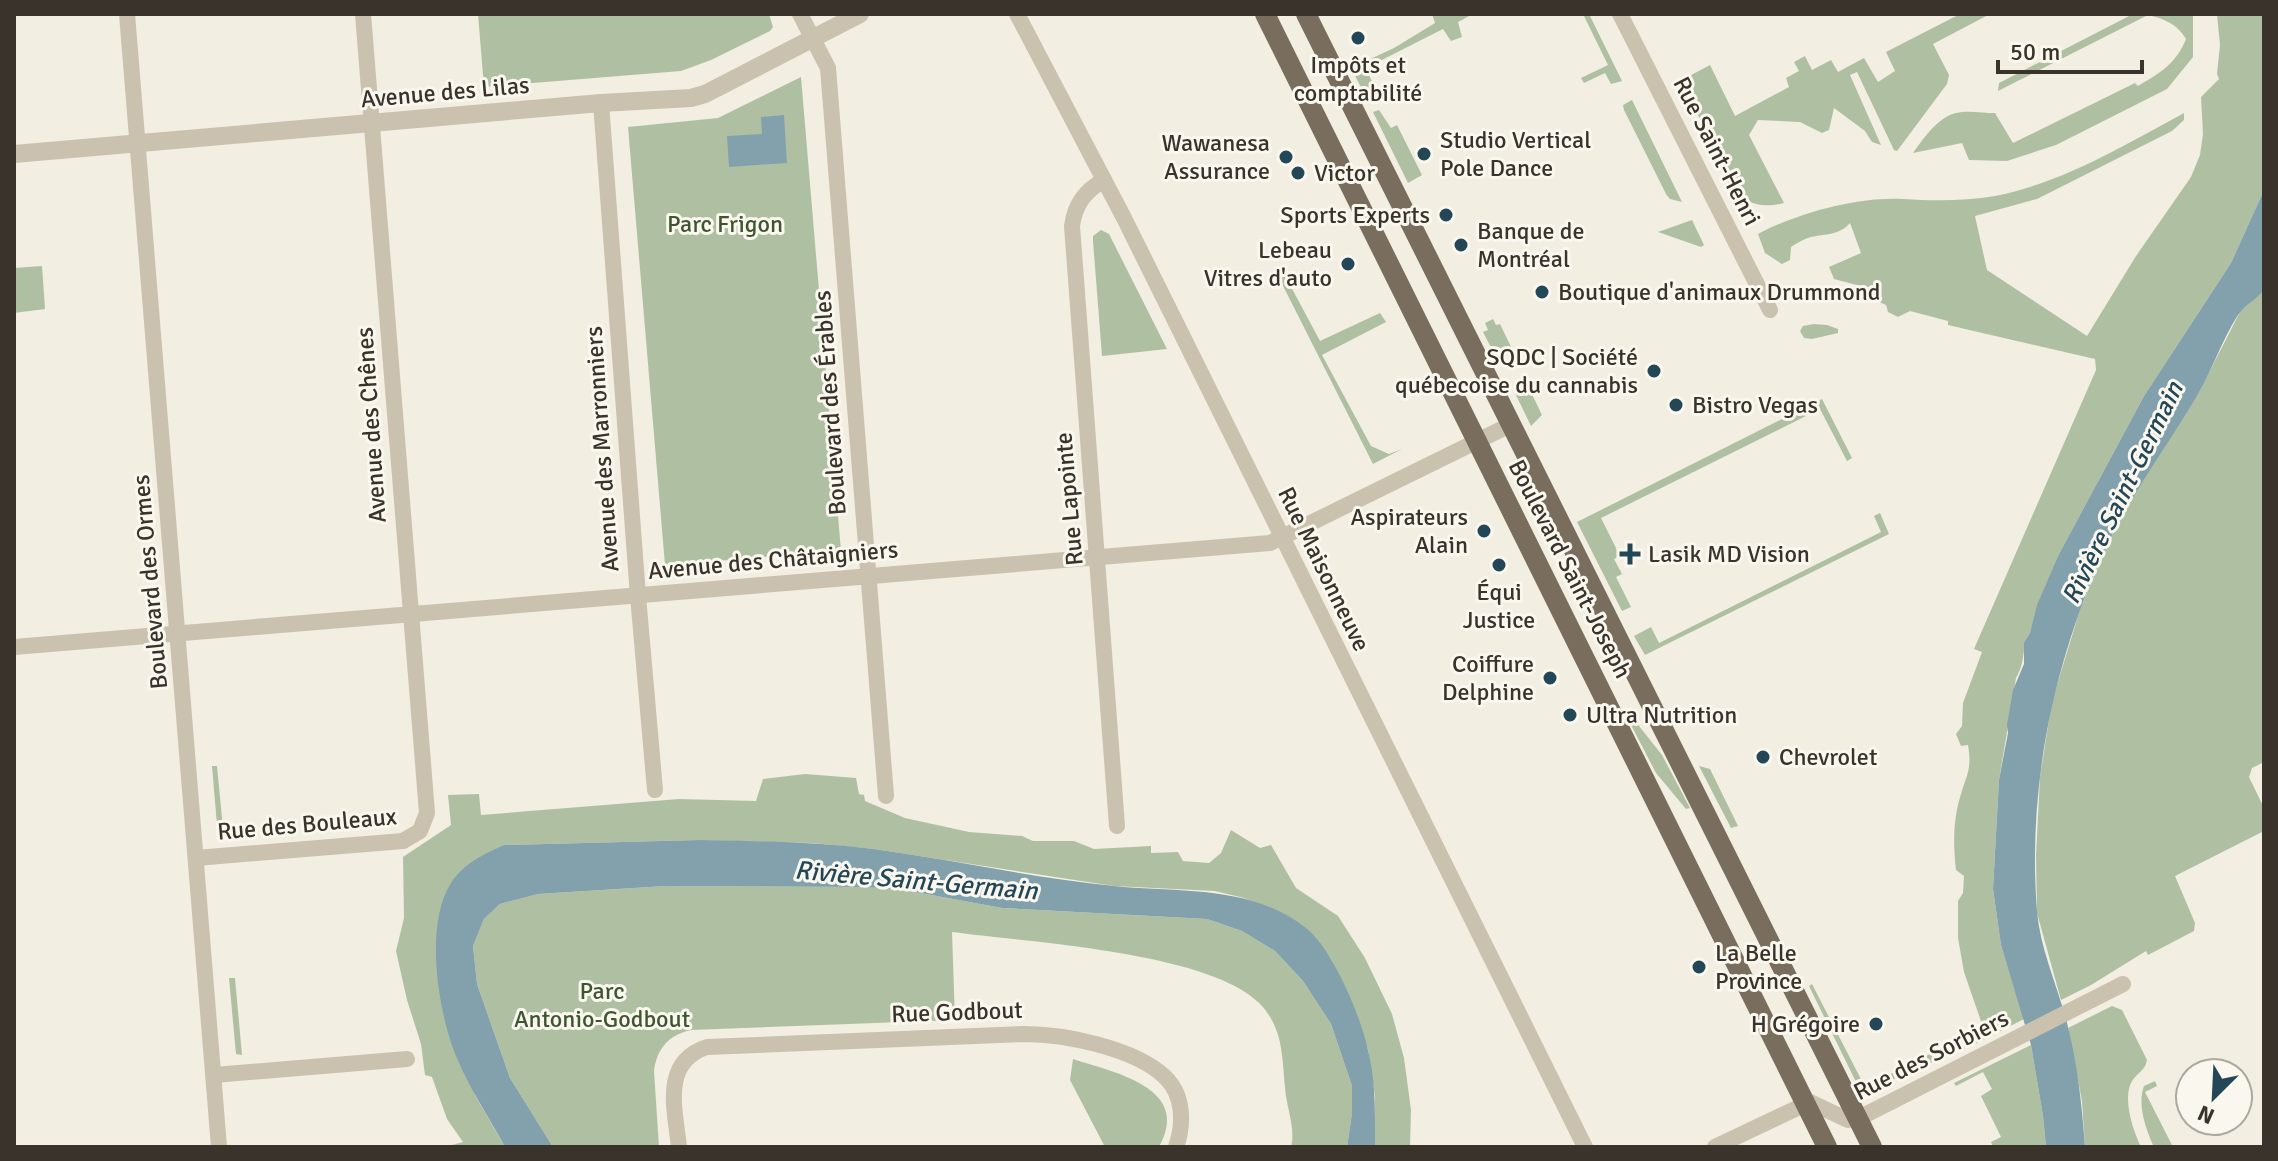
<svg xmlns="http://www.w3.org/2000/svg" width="2278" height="1161" viewBox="0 0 2278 1161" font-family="Signika,sans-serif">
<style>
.green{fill:#afc0a2}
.water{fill:#82a1ad}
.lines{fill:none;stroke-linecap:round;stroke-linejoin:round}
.minor{stroke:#cac1ae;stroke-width:16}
.tertiary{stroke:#cac1ae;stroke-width:18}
.primary{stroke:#796e5e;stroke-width:20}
.poi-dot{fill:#244758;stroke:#f9f7ee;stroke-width:3}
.labels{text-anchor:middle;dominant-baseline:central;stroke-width:6;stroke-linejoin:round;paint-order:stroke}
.poi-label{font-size:24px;fill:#39332c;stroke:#f9f7ee;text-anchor:start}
.street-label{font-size:24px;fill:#39332c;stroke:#f9f7ee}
.park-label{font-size:24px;fill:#3f5531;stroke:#f9f7ee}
.water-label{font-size:26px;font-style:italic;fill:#244758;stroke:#f9f7ee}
</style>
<rect width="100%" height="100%" fill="#f2eee1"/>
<g class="green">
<path d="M478 14H769L773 27 770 31 711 60 681 71 484 87Z"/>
<path d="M1432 14H1456L1457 16 1473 14 1458 22 1462 37 1451 41 1443 29 1366 68 1374 86 1364 93 1351 68 1394 48 1435 23Z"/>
<path d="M1583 14H1589L1622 81 1611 84 1605 73 1584 83 1581 78 1608 65Z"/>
<path d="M1960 14H1990L1933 44 1949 75 1947 84 1897 151 1894 150 1857 72 1850 75 1881 145 1872 142 1865 131 1834 108 1829 130 1822 133 1800 122 1758 120 1749 135 1784 203C1743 213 1730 188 1713 156L1718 153 1680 81 1710 65 1735 116 1789 87 1786 78 1799 71 1794 62 1805 56 1812 70 1831 60 1838 72 1864 58 1878 82 1895 71 1886 52Z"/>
<path d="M2133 14H2193V57L2167 89 2056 145 2007 161 1969 160 1962 143 1913 153C1923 139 1938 117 1956 113 1967 110 1983 113 1995 113L2013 143 2135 83 2138 86C2160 73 2176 64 2186 39 2177 24 2165 19 2148 15L1998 91 1999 83Z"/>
<path d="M2217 14H2264V190L2231 263 2144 396 2059 554 2030 633C2021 648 2026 662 2016 678L1999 780 1993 889 2001 945 2024 1019 1973 1045 1870 1089 1862 1090 1857 1084 1809 986 1812 984 1865 1087 1983 1027 1964 972 1958 938V901L1963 893 1964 876 1956 870C1953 845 1953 819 1961 794 1967 774 1972 769 1968 745L1961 746 1956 734 1962 726 1963 703 1982 652 1974 649 2096 370 2095 359 1948 325V321L1910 311 1898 317 1888 312 1886 305 1873 299 1872 289 1834 279 1829 267 1861 253 1850 223C1840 235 1825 234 1811 237 1804 239 1797 243 1791 247L1790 260 1782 264 1765 253 1758 234C1797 213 1859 196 1904 199 1934 201 1966 201 1995 196 2062 183 2125 145 2184 113V120L2172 131 2037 199 1975 216 1987 270 2087 336 2136 256 2191 177 2200 155 2203 134 2201 97 2219 79 2217 74 2220 45Z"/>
<path d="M801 77 841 551 665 565 628 127 718 118Z"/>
<path d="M1632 100 1682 202 1670 199 1666 194 1624 110 1623 105Z"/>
<path d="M1379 110 1391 128 1397 125 1422 175 1408 183 1373 112Z"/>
<path d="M1692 220 1704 245 1701 247 1658 232Z"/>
<path d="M1101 230 1109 234 1167 349 1102 356 1093 241V236Z"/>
<path d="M42 266 45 309 14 313V268Z"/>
<path d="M1282 270 1320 341 1380 313 1386 322 1322 355 1371 446 1389 454 1402 449 1373 464 1276 272Z"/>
<path d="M2264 290V762L2252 768 2249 777 2264 808V831L2175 876 2195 923 2194 931 2148 955 2146 951 2091 985 2061 1000 2037 913 2036 856 2040 777 2052 701 2080 610 2107 545 2140 484 2198 394 2240 312Z"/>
<path d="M1493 319 1496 325 1500 324 1513 351 1501 357 1498 352 1494 353 1483 332 1488 330 1485 323Z"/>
<path d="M1814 324 1827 325 1838 329V333L1812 339 1804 338 1800 331 1803 326Z"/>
<path d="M1528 386 1542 415 1531 426 1515 393Z"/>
<path d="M1822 399 1852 458 1847 461 1820 409 1601 518 1620 556 1614 559 1622 574 1616 577 1631 607 1622 611 1577 522Z"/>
<path d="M1880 513 1889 534 1645 655 1634 636 1651 627 1659 643 1881 532 1874 516Z"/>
<path d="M1635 721 1662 755 1690 808 1686 809 1656 773 1630 723Z"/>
<path d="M212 766H217L224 839 218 837Z"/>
<path d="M1699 766 1710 769 1738 826 1731 828Z"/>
<path d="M805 774 856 778 859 794 864 795 865 801 905 818 969 832 1022 836 1033 841H1074L1094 849 1151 846V853L1178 852 1183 861 1209 863 1221 853 1231 830 1260 848 1271 845 1296 888 1338 916 1365 958 1392 1014 1404 1058 1411 1110 1410 1147H1375V1096L1368 1049 1345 986 1331 959 1285 915 1244 898 1215 891 1114 886 874 849 812 843 699 840 504 845 452 882 475 1095 505 1147H445L463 1142 447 1119 432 1077 425 1075 421 1044 407 1000 396 951 404 918 403 857 451 825 448 795 479 794 481 815 679 799 756 801 763 779Z"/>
<path d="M666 886 864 887 904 890 1002 908 1207 919 1242 931 1275 951 1303 981 1331 1024 1352 1086V1113L1347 1147H1291C1296 1128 1286 1107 1285 1087 1282 1055 1283 1026 1258 1002 1206 952 1027 942 952 932L955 1020 691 1030C669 1035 657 1048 654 1071L659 1147H553L510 1078 477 984 473 946 484 919 500 904 538 894Z"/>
<path d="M229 978H235L242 1055 236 1054Z"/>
<path d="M2112 1006 2122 1010 2147 1060C2145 1071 2138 1072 2132 1081 2122 1098 2133 1131 2141 1147H2085L2082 1101 2068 1028Z"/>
<path d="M2031 1045 2043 1116 2046 1147H1993L1991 1142 2001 1137 1981 1096 1992 1089 1983 1072 1956 1086 1954 1083Z"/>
<path d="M1073 1059C1112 1072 1193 1087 1159 1147H1105L1070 1080Z"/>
<path d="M2155 1081 2157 1086 2145 1092 2173 1147H2154C2146 1130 2137 1104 2144 1086Z"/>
</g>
<g class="water">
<path d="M784 115 787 163 729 167 727 136 762 134 761 117Z"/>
<path d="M2264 190V290C2257 299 2245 305 2238 315 2222 340 2212 370 2197 396 2167 446 2132 493 2107 546 2054 658 2027 787 2037 911 2040 950 2059 989 2068 1027 2078 1067 2082 1107 2085 1147H2046L2043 1116 2031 1045 2001 945 1993 889 1999 780 2008 733 2007 725 2013 690 2024 664V643L2030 633 2037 605 2059 554 2144 396 2231 263Z"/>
<path d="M699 840C757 841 816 842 874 849 954 860 1033 878 1114 886 1179 893 1250 884 1306 928 1333 949 1361 1017 1368 1050 1376 1082 1375 1115 1375 1147H1347L1352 1113V1086L1331 1024 1303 981 1275 951 1242 931 1207 919 1002 908 904 890 864 887 666 886 538 894 500 904 484 919 473 946 477 984 510 1078 553 1147H505C489 1117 469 1088 456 1056 438 1012 424 925 451 883 463 864 484 854 504 845Z"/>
</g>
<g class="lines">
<g class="minor">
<path d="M127 14 219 1147"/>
<path d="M800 14 828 68 886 796"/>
<path d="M1017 14 1124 218 1585 1147"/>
<path d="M1620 14 1770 310"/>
<path d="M601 103 638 596 655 790"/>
<path d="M1104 180C1085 191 1075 204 1072 226L1117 826"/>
<path d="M14 647 1270 543 1510 425"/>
<path d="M196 858 403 841 420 831 427 813 363 14"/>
<path d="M214 1075 407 1059"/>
<path d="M679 1147C675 1109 661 1062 707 1047L1024 1034C1064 1034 1135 1048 1165 1077 1184 1095 1184 1124 1176 1147"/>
<path d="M1715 1147 1810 1102 1848 1120 1859 1118 2123 984"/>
</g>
<path class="tertiary" d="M14 154 601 103 691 98 705 94 860 14"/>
<g class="primary">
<path d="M1265 14 1827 1147"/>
<path d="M1306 14 1872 1147"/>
</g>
</g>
<g class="poi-dot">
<circle cx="1358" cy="38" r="8"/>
<circle cx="1424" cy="154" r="8"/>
<circle cx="1286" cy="157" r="8"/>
<circle cx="1298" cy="173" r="8"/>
<circle cx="1446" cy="215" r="8"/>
<circle cx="1461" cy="245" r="8"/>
<circle cx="1348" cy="264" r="8"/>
<circle cx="1542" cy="292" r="8"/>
<circle cx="1654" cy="371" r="8"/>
<circle cx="1676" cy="405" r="8"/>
<circle cx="1484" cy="531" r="8"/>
<path d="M1626 542h8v8h8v8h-8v8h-8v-8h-8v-8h8z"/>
<circle cx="1499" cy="565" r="8"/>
<circle cx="1550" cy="678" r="8"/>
<circle cx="1570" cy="715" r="8"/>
<circle cx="1763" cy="757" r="8"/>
<circle cx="1699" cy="967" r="8"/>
<circle cx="1876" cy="1024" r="8"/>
</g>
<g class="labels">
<g class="poi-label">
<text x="1358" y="65" text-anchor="middle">Impôts et<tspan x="1358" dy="28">comptabilité</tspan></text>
<text x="1440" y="140">Studio Vertical<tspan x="1440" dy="28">Pole Dance</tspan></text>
<text x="1270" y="143" text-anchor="end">Wawanesa<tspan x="1270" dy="28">Assurance</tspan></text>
<text x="1314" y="173">Victor</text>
<text x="1430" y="215" text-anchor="end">Sports Experts</text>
<text x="1477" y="231">Banque de<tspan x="1477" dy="28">Montréal</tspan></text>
<text x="1332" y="250" text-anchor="end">Lebeau<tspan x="1332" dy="28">Vitres d'auto</tspan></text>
<text x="1558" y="292">Boutique d'animaux Drummond</text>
<text x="1638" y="357" text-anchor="end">SQDC | Société<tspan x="1638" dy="28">québecoise du cannabis</tspan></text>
<text x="1692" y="405">Bistro Vegas</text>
<text x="1468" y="517" text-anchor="end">Aspirateurs<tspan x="1468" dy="28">Alain</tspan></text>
<text x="1648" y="554">Lasik MD Vision</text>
<text x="1499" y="592" text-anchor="middle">Équi<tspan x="1499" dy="28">Justice</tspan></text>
<text x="1534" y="664" text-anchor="end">Coiffure<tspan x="1534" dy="28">Delphine</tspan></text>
<text x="1586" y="715">Ultra Nutrition</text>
<text x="1779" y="757">Chevrolet</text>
<text x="1715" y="953">La Belle<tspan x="1715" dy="28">Province</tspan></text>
<text x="1860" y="1024" text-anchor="end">H Grégoire</text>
</g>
<g class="street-label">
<text transform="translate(445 92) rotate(-5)">Avenue des Lilas</text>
<text transform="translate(1717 151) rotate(63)">Rue Saint-Henri</text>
<text transform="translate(830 403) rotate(-94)">Boulevard des Érables</text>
<text transform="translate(371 425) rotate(-94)">Avenue des Chênes</text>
<text transform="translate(602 449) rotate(-94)">Avenue des Marronniers</text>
<text transform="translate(1069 499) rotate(-95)">Rue Lapointe</text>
<text transform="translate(773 560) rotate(-5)">Avenue des Châtaigniers</text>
<text transform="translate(1324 569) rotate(64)">Rue Maisonneuve</text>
<text transform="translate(1570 569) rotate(63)">Boulevard Saint-Joseph</text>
<text transform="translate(150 582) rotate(-95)">Boulevard des Ormes</text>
<text transform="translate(307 824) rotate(-5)">Rue des Bouleaux</text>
<text transform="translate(957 1012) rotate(-2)">Rue Godbout</text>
<text transform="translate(1931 1055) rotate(-27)">Rue des Sorbiers</text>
</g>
<g class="park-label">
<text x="725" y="224">Parc Frigon</text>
<text x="602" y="991">Parc<tspan x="602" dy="28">Antonio-Godbout</tspan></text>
</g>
<g class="water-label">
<text transform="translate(2123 493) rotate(-64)">Rivière Saint-Germain</text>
<text transform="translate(916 881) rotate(5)">Rivière Saint-Germain</text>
</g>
</g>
<rect width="2278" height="1161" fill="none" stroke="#39332c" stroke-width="32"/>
<g transform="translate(2214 1097) rotate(204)"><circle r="38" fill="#f9f7ee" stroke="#aca9a0" stroke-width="2"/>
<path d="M0-6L14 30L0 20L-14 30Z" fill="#244758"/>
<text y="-12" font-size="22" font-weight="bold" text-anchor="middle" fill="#39332c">N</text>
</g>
<path d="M1998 60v12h144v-12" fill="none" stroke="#39332c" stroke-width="4"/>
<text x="2010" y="60" font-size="24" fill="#39332c" stroke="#f9f7ee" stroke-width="6" paint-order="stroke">50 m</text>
</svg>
